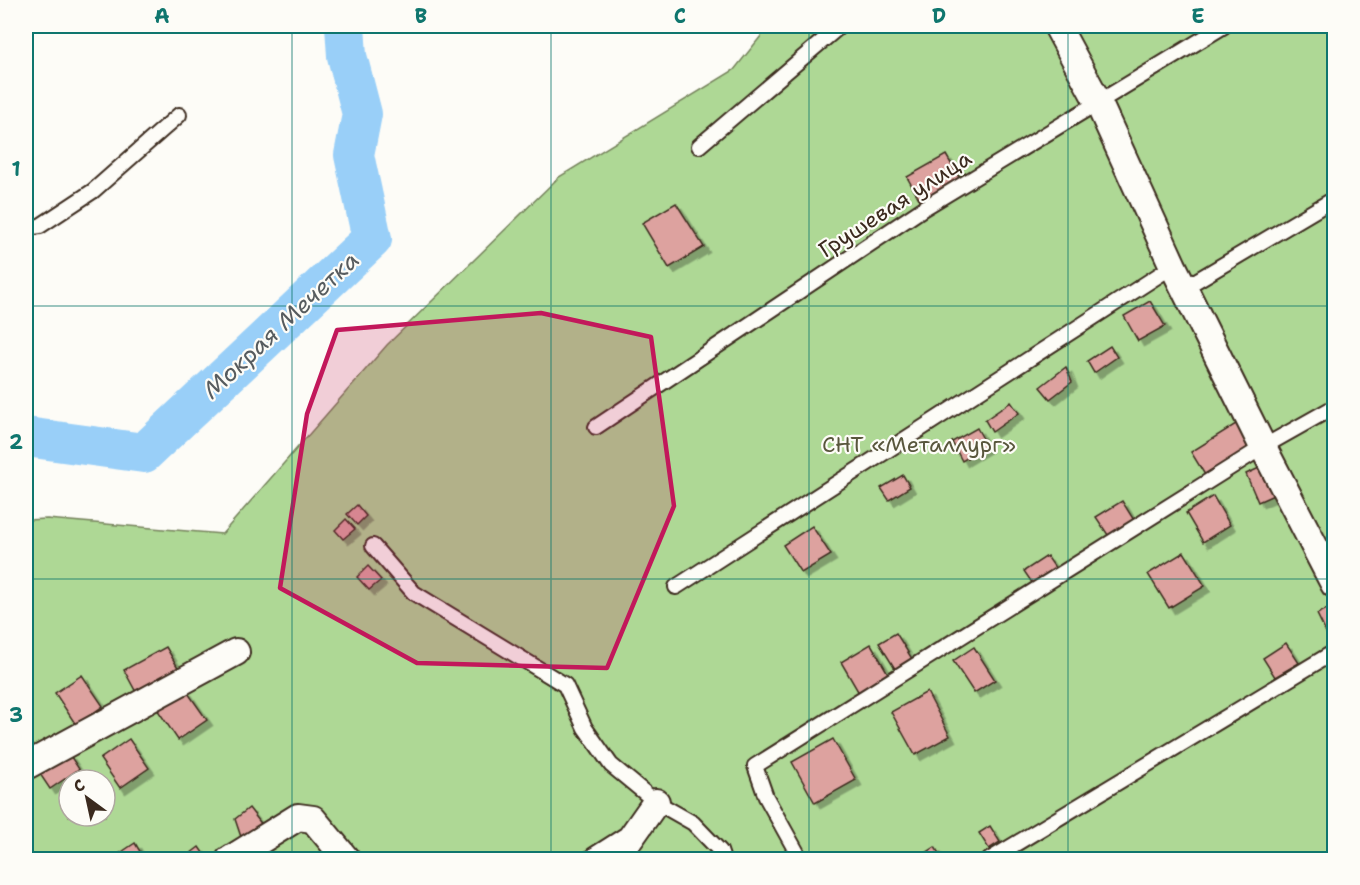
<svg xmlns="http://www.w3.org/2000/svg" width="1360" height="885" viewBox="0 0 1360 885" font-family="'Shantell Sans',sans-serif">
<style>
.green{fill:#aed895;stroke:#74815a;stroke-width:1.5;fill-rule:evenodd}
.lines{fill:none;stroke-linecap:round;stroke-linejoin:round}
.river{stroke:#99cff8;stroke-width:40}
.building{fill:#dda29f;stroke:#3b2a1e;stroke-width:1.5;filter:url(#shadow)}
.lane-casing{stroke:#3b2a1e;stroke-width:18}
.street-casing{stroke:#3b2a1e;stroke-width:30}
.lane{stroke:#fdfcf7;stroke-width:14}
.street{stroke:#fdfcf7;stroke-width:26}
.marked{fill:#c2185b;fill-opacity:0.2;stroke:#c2185b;stroke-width:4.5;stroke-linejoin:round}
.grid{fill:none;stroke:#0f766e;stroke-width:1.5;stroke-opacity:0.55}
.labels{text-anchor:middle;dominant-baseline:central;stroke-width:4.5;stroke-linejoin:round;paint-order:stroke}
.street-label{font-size:22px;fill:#3b2a1e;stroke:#fdfcf7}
.park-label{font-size:22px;fill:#58563c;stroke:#fdfcf7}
.water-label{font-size:24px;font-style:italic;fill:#575c5f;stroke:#fdfcf7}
.neatline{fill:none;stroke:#0f766e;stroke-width:2}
.grid-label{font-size:20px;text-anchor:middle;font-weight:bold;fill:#0f766e}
</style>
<defs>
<filter id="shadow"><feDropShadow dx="5.5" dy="5.5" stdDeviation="0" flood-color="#0004"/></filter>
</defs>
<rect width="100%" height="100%" fill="#fdfcf7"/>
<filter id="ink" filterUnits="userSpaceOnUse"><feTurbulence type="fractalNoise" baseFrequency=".0167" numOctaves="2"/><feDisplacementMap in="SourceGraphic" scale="12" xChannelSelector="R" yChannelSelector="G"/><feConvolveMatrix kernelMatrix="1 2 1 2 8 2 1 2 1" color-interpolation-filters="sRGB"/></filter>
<g filter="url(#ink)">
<path class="green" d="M769 26H1334V859H26V520L47 519 222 534 387 345 559 177 734 70ZM69 780H105V816H69Z"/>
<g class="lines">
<path class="river" d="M26 437 144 453 372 239 354 155 362 114 347 56 345 26"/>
</g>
<g class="building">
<path d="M946 155 963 184 923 206 907 177Z"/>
<path d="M676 203 704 247 669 268 642 223Z"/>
<path d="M1150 301 1165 326 1138 341 1124 316Z"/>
<path d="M1110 346 1117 357 1094 373 1087 361Z"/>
<path d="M1066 367 1072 382 1050 399 1040 387Z"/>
<path d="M1011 402 1019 413 992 432 985 420Z"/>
<path d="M1239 422 1253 445 1205 475 1191 452Z"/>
<path d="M977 428 987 446 962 461 952 442Z"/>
<path d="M1266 465 1278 493 1258 502 1246 474Z"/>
<path d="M903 475 910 487 889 500 881 488Z"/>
<path d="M1213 496 1230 525 1203 542 1186 513Z"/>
<path d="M1122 501 1137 525 1112 541 1096 517Z"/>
<path d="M357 505 366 516 357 525 347 514Z"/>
<path d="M346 519 355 529 343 539 335 530Z"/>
<path d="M812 526 831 555 801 573 783 545Z"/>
<path d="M1184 552 1205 586 1169 608 1148 574Z"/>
<path d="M1047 556 1058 572 1035 587 1024 571Z"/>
<path d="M368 566 381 580 369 590 357 577Z"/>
<path d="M1333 606 1334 641 1331 643 1317 614Z"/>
<path d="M896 633 914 662 897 672 879 643Z"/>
<path d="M1286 643 1299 663 1275 677 1263 658Z"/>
<path d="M871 644 889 675 859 693 841 662Z"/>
<path d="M166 647 180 671 137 694 124 670Z"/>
<path d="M974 647 995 680 974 693 953 661Z"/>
<path d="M82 675 103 706 76 725 55 693Z"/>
<path d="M186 690 207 720 178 740 157 709Z"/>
<path d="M927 692 950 736 915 755 891 712Z"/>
<path d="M129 739 149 768 120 788 100 759Z"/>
<path d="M833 739 856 780 815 803 792 762Z"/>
<path d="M69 754 79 769 50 789 40 774Z"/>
<path d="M249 808 263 826 243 843 235 819Z"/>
<path d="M990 826 1000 842 989 849 979 833Z"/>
<path d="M135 843 145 860H110Z"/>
<path d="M199 847 208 860H182Z"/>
<path d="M935 847 943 860H915Z"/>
</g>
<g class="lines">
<g class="lane-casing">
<g id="lane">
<path d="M699 146 840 26"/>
<path d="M26 228 40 226 93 191 179 115"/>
<path d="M1184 288 1334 199"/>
<path d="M596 427 924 208 1224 26"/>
<path d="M373 546 414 593 565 685 585 728 611 765 656 802 693 823 720 851 723 860"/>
<path d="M676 587 1173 266"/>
<path d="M801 860 766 797 755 766 1263 447 1334 407"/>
<path d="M989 860 1334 652"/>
</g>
</g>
<g class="street-casing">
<g id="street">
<path d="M1057 26 1098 102 1173 266 1263 447 1334 584"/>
<path d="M26 766 236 652"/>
<path d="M229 860 298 817 313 819 347 860"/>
<path d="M597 860 630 839 656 802"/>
</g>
</g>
<use href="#lane" class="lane"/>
<use href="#street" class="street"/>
</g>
</g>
<path class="marked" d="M541 313 651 337 674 506 607 668 417 663 280 588 307 414 337 330Z"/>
<path class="grid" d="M292 26V860M551 26V860M809 26V860M1068 26V860M26 306H1334M26 579H1334"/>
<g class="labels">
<g class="street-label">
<text transform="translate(895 204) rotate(-33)">Грушевая улица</text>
</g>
<g class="park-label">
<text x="919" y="444">СНТ «Металлург»</text>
</g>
<g class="water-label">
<text transform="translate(281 325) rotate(-43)">Мокрая Мечетка</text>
</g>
</g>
<rect width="1360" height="885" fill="none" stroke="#fdfcf7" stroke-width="66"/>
<g transform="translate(87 798) rotate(327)"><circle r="28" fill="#fdfcf7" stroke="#afa8a0" stroke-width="1.5"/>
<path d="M0-4.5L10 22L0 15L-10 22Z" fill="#3b2a1e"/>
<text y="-9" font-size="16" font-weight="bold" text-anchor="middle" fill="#3b2a1e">С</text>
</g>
<rect x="33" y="33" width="1294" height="819" class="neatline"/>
<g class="grid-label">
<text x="162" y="23">A</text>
<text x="421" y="23">B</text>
<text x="680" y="23">C</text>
<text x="939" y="23">D</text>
<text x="1198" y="23">E</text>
<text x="16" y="176">1</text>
<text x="16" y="449">2</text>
<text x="16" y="722">3</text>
</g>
</svg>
